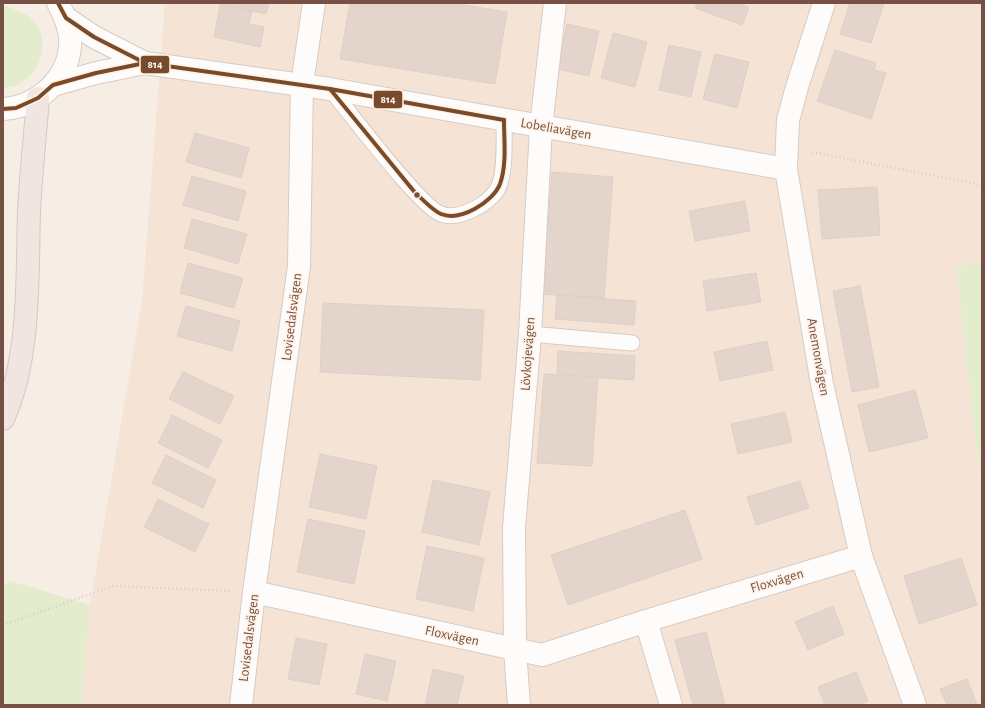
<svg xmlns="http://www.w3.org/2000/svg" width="985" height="708" viewBox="0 0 985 708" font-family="'Alegreya Sans',sans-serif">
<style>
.residential{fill:#f5e4d5}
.green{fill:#e3edce}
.building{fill:#e3d5cc;stroke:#dfd0c7}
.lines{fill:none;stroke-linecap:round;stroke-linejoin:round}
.service-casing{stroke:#d7cbc3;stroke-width:17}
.minor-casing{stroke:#d7cbc3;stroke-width:24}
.tertiary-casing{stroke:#d7cbc3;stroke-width:24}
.motorway-casing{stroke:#d6c8c2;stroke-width:24}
.path{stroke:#d8ccc7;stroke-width:2.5;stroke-dasharray:1 3;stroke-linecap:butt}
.service{stroke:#fefcfb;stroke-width:15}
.minor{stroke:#fefcfb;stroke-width:22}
.tertiary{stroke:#fefcfb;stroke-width:22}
.motorway{stroke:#f1e5e1;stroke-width:22}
.bus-1-casing{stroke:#fff2e5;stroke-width:7}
.bus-1{stroke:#7a4b2a;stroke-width:4}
.bus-dot{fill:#765044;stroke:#fff2e5;stroke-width:1.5}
.labels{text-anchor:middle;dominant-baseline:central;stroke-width:3;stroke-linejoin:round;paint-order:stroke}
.street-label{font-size:14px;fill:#765044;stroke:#fff2e5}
.line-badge{stroke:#fff2e5;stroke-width:1.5}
.badge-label{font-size:11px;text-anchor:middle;font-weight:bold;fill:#fff}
</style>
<rect width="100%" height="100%" fill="#f6eee5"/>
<path class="residential" d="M165 3H982V261L956 267 979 469 982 478V705H81L90 605 142 301Z"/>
<g class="green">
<path d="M6 6C14 9 21 11 28 16 51 33 45 67 23 81 18 85 10 88 3 87V7Z"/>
<path d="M982 261V478L979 469 956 267Z"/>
<path d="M11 581 90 605 81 705H3V585Z"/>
</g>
<g class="building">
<path d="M221 3H269L266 14 220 5Z"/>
<path d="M350 3H452L507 12 495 84 340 59Z"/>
<path d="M697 3H738L749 7 742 25 695 8Z"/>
<path d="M850 3H884L871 43 840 34Z"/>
<path d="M220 5 252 11 249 24 264 27 260 47 214 37Z"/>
<path d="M567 24 599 31 589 76 557 69Z"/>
<path d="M613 33 647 42 635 87 601 78Z"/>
<path d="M669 45 701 52 691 97 659 90Z"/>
<path d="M835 50 876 63 874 70 886 73 871 119 817 101Z"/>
<path d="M715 54 749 62 737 108 703 99Z"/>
<path d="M195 133 249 148 241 178 186 162Z"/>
<path d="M552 172 613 177 604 298 542 294Z"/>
<path d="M192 176 246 191 238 221 183 205Z"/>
<path d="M877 187 880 235 822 239 818 190Z"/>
<path d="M745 201 750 231 695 241 689 211Z"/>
<path d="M192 219 247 234 238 264 184 248Z"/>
<path d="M188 263 243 278 234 308 180 293Z"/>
<path d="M756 273 761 302 707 311 703 281Z"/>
<path d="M860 286 879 387 852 392 833 291Z"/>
<path d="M557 295 636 301 634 325 555 319Z"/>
<path d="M323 303 484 310 480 380 320 372Z"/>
<path d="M186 306 240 321 232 351 177 336Z"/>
<path d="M767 341 773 370 720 381 714 352Z"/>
<path d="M558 351 635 356 634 380 557 375Z"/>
<path d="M183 372 234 396 220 424 169 399Z"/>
<path d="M544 374 598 377 592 466 537 463Z"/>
<path d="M915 390 928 438 869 452 858 405Z"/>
<path d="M785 412 792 442 738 454 731 424Z"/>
<path d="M172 415 222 440 208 468 158 443Z"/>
<path d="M320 454 377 466 366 519 309 507Z"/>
<path d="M166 455 216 480 203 508 152 483Z"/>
<path d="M433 480 490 492 479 545 422 532Z"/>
<path d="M800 481 809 508 756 525 747 497Z"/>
<path d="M158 499 209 524 195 552 144 527Z"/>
<path d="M685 510 702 559 568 605 551 555Z"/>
<path d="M308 519 365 531 354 584 297 572Z"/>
<path d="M427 546 484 558 473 611 416 599Z"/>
<path d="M961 558 977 605 919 624 904 576Z"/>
<path d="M833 606 844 634 808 650 795 622Z"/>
<path d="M706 632 725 705H693L675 640Z"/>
<path d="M296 638 327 644 319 685 288 679Z"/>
<path d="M365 654 396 661 387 701 356 694Z"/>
<path d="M433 669 464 676 457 705H425Z"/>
<path d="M856 672 868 701 858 705H825L818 687Z"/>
<path d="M967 679 977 705H947L940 689Z"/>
</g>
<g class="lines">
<g class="service-casing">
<g id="service">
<path d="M330 89C349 111 420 207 441 214 451 218 464 214 474 209 481 206 492 198 497 190 506 175 504 138 504 120"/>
<path d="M530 334 632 343"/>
</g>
</g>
<g class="minor-casing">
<g id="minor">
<path d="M824 3 797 87 788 120 786 169 822 384 861 556 915 705"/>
<path d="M66 18 94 37 145 63 330 89 786 169"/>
<path d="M53 85 96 73 145 63"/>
<path d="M254 592 542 655 646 621 861 556"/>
<path d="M646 621 671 705"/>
<path d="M241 705 254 592 299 266 302 84 314 3"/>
<path d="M519 705 515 650 514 527 530 334 541 127 555 3"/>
</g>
</g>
<g class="tertiary-casing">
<path id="tertiary" d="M3 109C36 107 67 81 70 47 72 32 65 16 58 3"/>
</g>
<g class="motorway-casing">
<path id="motorway" d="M3 419C31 357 27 277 29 211 31 173 35 136 38 98"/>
</g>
<g class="path">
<path d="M812 152 982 185"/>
<path d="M3 625 113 586 230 591"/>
</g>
<use href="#service" class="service"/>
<use href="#minor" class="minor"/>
<use href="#tertiary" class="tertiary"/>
<use href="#motorway" class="motorway"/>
<g class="bus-1-casing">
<g id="bus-1">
<path d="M58 3 66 18 94 37 145 63 330 89 504 120"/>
<path d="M330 89 417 195C425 201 432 210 441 214 460 222 493 202 500 184 507 164 504 141 504 120"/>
<path d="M3 109 16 108 38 98 53 85 96 73 145 63 159 65"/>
</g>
</g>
<use href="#bus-1" class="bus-1"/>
</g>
<circle class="bus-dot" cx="417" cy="195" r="3.5"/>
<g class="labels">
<g class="street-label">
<text transform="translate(556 129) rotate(10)">Lobeliavägen</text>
<text transform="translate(292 317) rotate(-83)">Lovisedalsvägen</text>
<text transform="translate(528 354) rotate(-86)">Lövkojevägen</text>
<text transform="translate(818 357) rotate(80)">Anemonvägen</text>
<text transform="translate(777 581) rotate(-17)">Floxvägen</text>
<text transform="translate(452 636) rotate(12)">Floxvägen</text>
<text transform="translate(249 638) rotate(-83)">Lovisedalsvägen</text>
</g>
</g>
<g class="line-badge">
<rect x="140" y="55" width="30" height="19" rx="4" fill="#7a4b2a"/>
<rect x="373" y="90" width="30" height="19" rx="4" fill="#7a4b2a"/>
</g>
<g class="badge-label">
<text x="155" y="68">814</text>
<text x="388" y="103">814</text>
</g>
<rect width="985" height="708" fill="none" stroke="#765044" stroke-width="8"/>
</svg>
